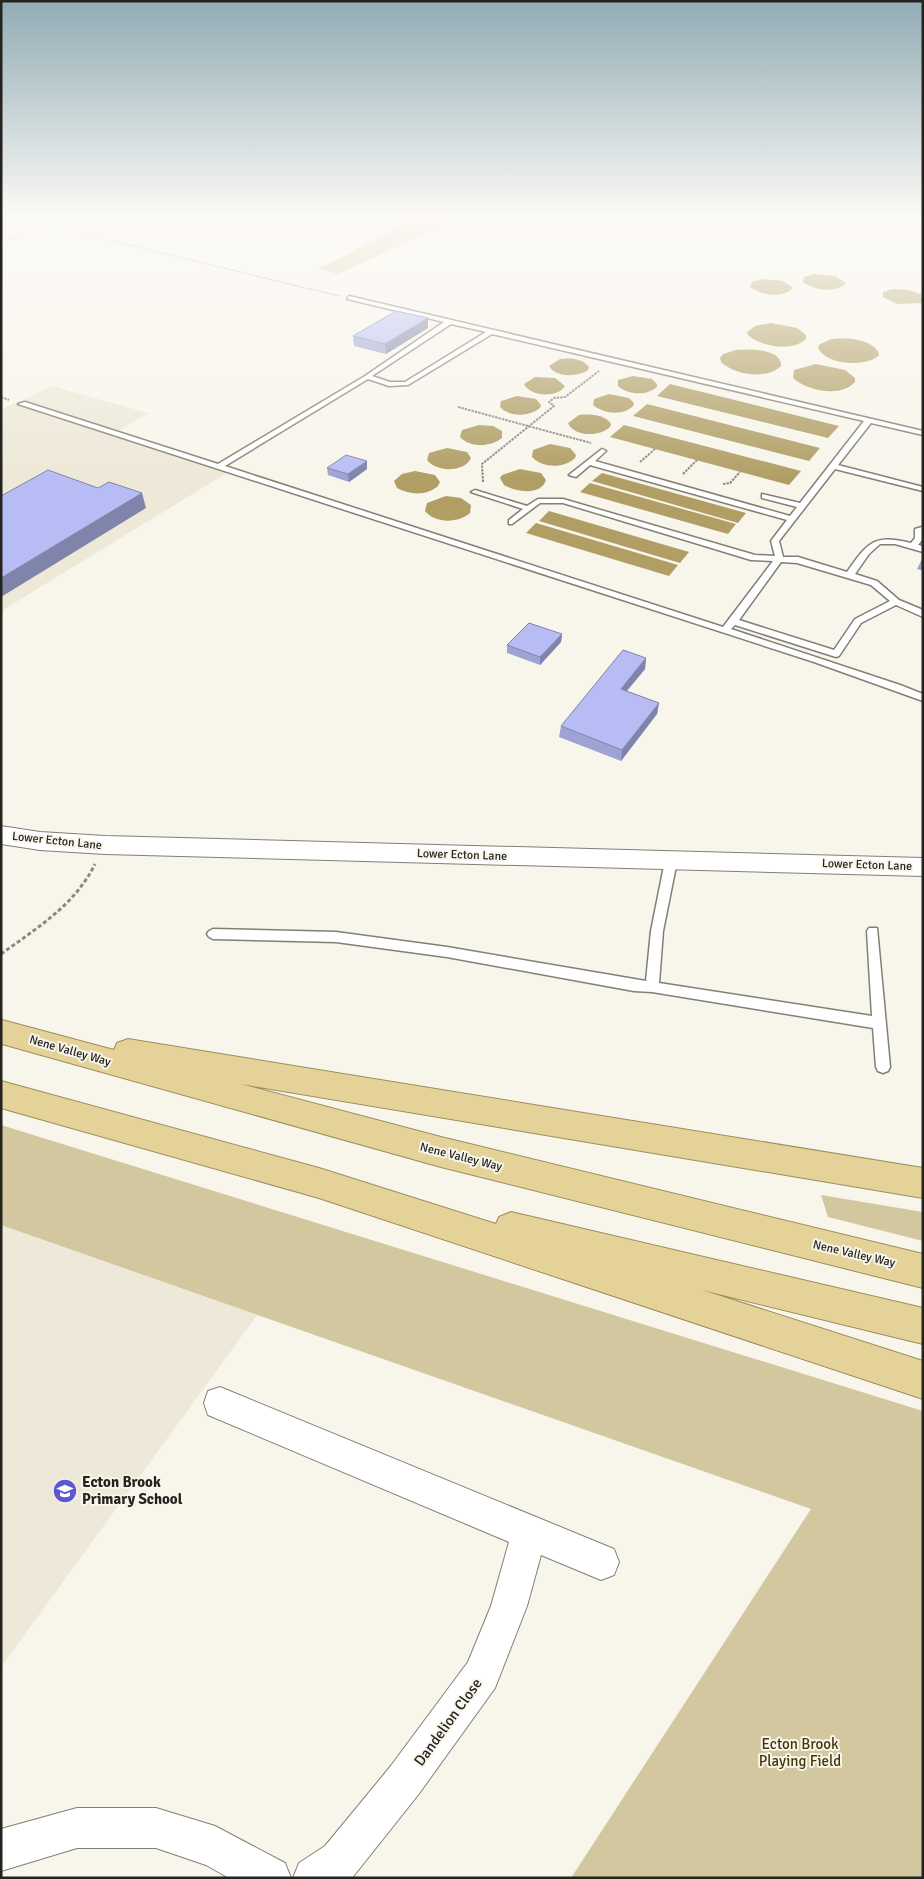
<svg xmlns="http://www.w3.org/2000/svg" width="924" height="1879" viewBox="0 0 924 1879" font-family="Signika,sans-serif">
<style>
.built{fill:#ede8d7}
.green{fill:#d3c7a0}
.water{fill:#b09e65}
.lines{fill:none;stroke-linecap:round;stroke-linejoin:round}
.service-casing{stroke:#827f77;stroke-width:3}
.minor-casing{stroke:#827f77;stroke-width:2}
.tertiary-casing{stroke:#827f77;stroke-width:2}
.trunk-casing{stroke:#9d8e5d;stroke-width:2}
.path-far2{stroke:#8b8982;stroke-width:1;stroke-dasharray:2 1;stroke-linecap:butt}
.path-far1{stroke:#8b8982;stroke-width:2;stroke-dasharray:2.5 1;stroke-linecap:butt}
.path{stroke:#8b8982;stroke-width:3;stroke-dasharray:4 2.5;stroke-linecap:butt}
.service{fill:#fff;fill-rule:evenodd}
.minor{fill:#fff;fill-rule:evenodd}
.tertiary{fill:#fff;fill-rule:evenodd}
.trunk{fill:#e4d298;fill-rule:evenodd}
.wall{fill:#9da3d2}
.shaded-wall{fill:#8084ab}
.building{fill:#b7bdf4;stroke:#8084ab}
.labels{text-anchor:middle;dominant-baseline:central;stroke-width:4;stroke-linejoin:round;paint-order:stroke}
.street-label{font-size:12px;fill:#24231f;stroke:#f8f5eb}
.near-poi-label{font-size:15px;font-weight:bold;fill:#24231f;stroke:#f8f5eb;text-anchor:start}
.near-street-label{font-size:15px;fill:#24231f;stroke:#f8f5eb}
.near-park-label{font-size:15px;fill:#433606;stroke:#f8f5eb}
</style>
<rect width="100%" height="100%" fill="#f8f5eb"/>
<g class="built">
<path d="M52 386 148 413 117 432 230 471 1 611V410Z"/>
<path d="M1 1225 257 1315 1 1667Z"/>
</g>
<g class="green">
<path d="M418 218H460L338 274 318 269Z"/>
<path d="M1 1125 923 1411V1878H571L811 1509 1 1225Z"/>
<path d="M821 1195 923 1212V1241L828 1217Z"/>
</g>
<g class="water">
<path d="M814 274 835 276 846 283C837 294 813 290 803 282L804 277Z"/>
<path d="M762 279 783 281 793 288C783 299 760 295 750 287L752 282Z"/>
<path d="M893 289 908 290 921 294 923 303 898 304 883 297V292Z"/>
<path d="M771 323 797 328 806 335V339C793 352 761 347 748 335L747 332 755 326Z"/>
<path d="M832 339C848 338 867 338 878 351L879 355C867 368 824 365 818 347L820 344Z"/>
<path d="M736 350C748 349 782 348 781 366 767 380 734 375 721 362L720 358 723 354Z"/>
<path d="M560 359C570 358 582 358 589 367L588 370C578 377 556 378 549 366Z"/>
<path d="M816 364 845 370 855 378V382C841 398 807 391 793 378L794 370Z"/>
<path d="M633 376 652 379 657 384V387C647 396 628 395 618 386V380Z"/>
<path d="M535 377 555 378 565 386C558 398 530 397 524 384Z"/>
<path d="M670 384 839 426 828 438 657 396Z"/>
<path d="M609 394 629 398 634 403 633 406C623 416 604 414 593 405L594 399Z"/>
<path d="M517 396 536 399 541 405 540 408C529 417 509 417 500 407L501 401Z"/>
<path d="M647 404 820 448 809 461 633 416Z"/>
<path d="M579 415C590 414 604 414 611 424L610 427C600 437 574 437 568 423Z"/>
<path d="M479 425 493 426 502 431V438C491 447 470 448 460 437L462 430Z"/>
<path d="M624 425 801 471 789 485 610 437Z"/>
<path d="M550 444 570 448 576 455 575 458C564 469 542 468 532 457L533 450Z"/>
<path d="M447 448 467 452 471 458C464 473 436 472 427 460L429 453Z"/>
<path d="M520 469 541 473 546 480C541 496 516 492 504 485L500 478 502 475Z"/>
<path d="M415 471 435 475 440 482 438 486C427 496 410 495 397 488L394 481 402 474Z"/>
<path d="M602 473 746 513 738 523 592 481Z"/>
<path d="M590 483 736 524 728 534 580 492Z"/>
<path d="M446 496 461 498 471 505 470 513C459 523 435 524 425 511L427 503Z"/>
<path d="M549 511 689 552 680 563 539 521Z"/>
<path d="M536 523 678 565 669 576 526 533Z"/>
</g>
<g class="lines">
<g class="service-casing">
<g id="service">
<path d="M349 296 923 431V435L871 423 838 465 923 487V491L835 469 779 541 783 557H798L847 572C868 542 874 534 911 543L915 538V529L922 527 923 539 918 545 923 546V552L895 544H880L869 554 855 574 877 581 899 600 923 610V617L896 605 861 623 839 656 836 657 735 625 731 629 900 685 923 694V701L814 662 18 404 25 402 218 464 365 376 444 322 347 299ZM451 324 486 332 405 382H390L372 376ZM492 334 864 421 800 503 762 494V498L797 507 790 516 595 461 606 451 602 449 569 475 576 477 590 465 787 520 771 541 775 556 755 555 563 499H538L527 506 475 490 471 492 523 509 509 520V524H512L540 503H563L751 560 773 561 723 627 225 466 368 379 389 386 408 385ZM781 562 797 563 871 585 890 601 855 619 834 650 739 620Z"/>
<path d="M671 857 677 861 663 931 659 983 872 1016 867 931 869 928H877L890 1067 888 1071 883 1073 878 1071 876 1067 873 1028 652 992 634 991 447 957 336 942 213 939 209 937 207 934 209 931 213 929 336 932 447 947 646 981 651 931 665 861Z"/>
</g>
</g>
<g class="minor-casing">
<g id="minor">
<path d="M220 1387 614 1549 619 1562 614 1575 601 1580 541 1555 527 1606 495 1688 418 1795 352 1878H293L299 1863 325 1846 390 1767 468 1662 491 1606 509 1542 208 1415 204 1403 208 1391Z"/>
<path d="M77 1808H156L215 1826 285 1863 291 1878H229L206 1865 156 1848H77L1 1871V1829Z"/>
</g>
</g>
<g class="tertiary-casing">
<path id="tertiary" d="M1 826 40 832 105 836 923 858V876L105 854 40 850 1 844Z"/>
</g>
<g class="trunk-casing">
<g id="trunk">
<path d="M2 1020 114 1050 117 1043 128 1039 923 1168V1198L241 1084 441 1137 923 1254V1288L441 1167 2 1044Z"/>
<path d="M1 1081 319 1168 496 1224 499 1217 511 1212 923 1308V1344L702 1290 923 1361V1399L319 1198 1 1108Z"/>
</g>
</g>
<g class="path-far2">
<path d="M16 218 46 225"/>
<path d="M66 218 46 225 339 296"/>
<path d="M1 243 46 225"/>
</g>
<g class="path-far1">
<path d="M1 397 9 400"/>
<path d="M458 407 591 443"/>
<path d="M640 462 655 449"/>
<path d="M683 474 697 460"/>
<path d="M483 482 482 464 554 406 549 402 554 398 565 397 599 371"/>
<path d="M723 484 730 483 740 472"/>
</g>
<path class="path" d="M1 954C37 928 75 905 95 864"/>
<use href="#service" class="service"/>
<use href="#minor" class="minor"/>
<use href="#tertiary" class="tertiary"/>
<use href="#trunk" class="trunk"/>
</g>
<g class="wall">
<path d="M428 328 386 354 354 346 353 336Z"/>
<path d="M367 461V469L349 482 328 475 327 468Z"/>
<path d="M923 557V571L917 569Z"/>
<path d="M562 634 561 642 540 665 507 653V645Z"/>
<path d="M646 658 645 669 627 691 659 703 657 714 621 761 559 737 561 726Z"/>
</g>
<g class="shaded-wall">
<path d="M428 318V328L386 354 385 344Z"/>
<path d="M367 461V469L349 482 348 474Z"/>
<path d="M142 493 146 508 1 597V578Z"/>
<path d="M562 634 561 642 540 665V657Z"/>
<path d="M646 658 645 669 619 700 621 689Z"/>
<path d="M659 703 657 714 621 761 622 750Z"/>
</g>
<g class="building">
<path d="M396 311 428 318 385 344 353 336Z"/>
<path d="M346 455 367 461 348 474 327 468Z"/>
<path d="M48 470 98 488 109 482 142 493 1 578V496Z"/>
<path d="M529 623 562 634 540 657 507 645Z"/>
<path d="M623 650 646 658 621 689 659 703 622 750 561 726Z"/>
</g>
<linearGradient id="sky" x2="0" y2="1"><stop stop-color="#91abb4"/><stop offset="0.45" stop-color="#fcfaf6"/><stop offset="1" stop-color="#fcfaf6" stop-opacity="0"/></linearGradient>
<rect width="924" height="481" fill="url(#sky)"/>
<defs>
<g id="school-disc" transform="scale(1.25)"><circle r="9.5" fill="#5c58d1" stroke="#f8f5eb"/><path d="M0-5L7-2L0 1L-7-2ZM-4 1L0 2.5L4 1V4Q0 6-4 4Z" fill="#fff"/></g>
</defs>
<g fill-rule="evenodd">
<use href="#school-disc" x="65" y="1491"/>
</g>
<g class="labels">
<g class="street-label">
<text transform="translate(57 841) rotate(6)">Lower Ecton Lane</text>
<text transform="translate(462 855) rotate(2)">Lower Ecton Lane</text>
<text transform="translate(867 865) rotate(2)">Lower Ecton Lane</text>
<text transform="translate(70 1051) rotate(16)">Nene Valley Way</text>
<text transform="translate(461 1157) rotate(14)">Nene Valley Way</text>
<text transform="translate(854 1254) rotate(13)">Nene Valley Way</text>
</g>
<g class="near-poi-label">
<text x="82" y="1482">Ecton Brook<tspan x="82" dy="17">Primary School</tspan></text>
</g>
<g class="near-street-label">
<text transform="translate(448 1722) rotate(-54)">Dandelion Close</text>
</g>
<g class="near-park-label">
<text x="800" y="1744">Ecton Brook<tspan x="800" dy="17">Playing Field</tspan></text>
</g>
</g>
<rect width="924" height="1879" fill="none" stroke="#24231f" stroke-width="5"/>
</svg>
